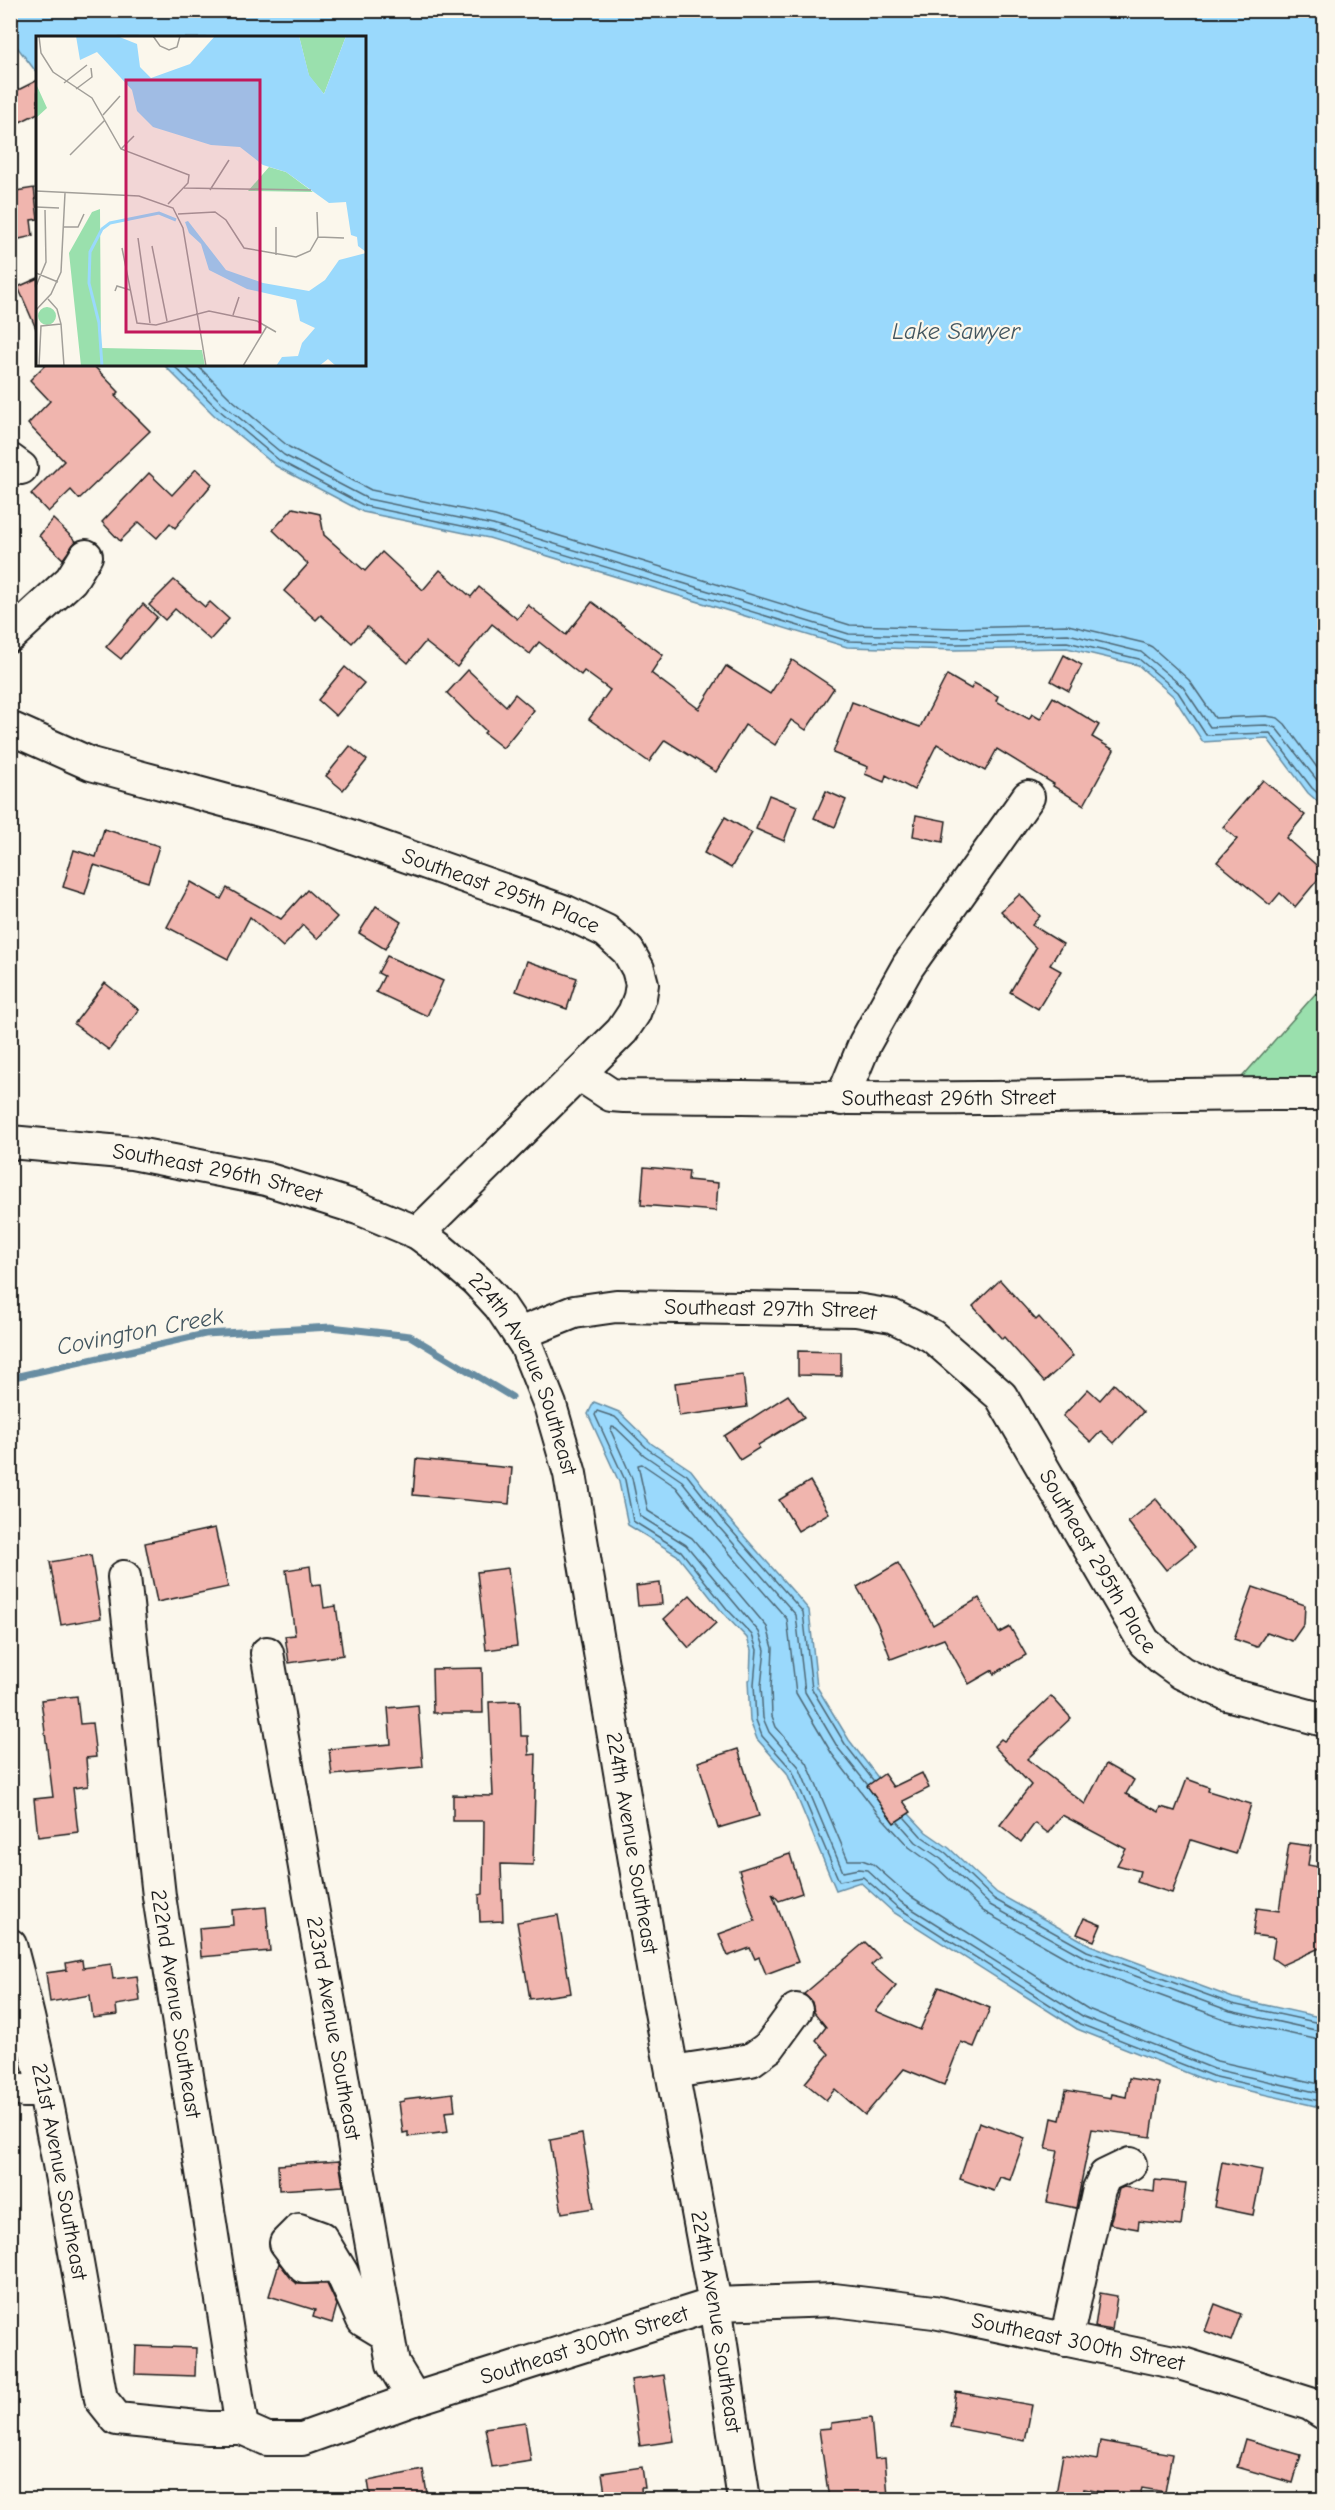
<svg xmlns="http://www.w3.org/2000/svg" width="1335" height="2510" viewBox="0 0 1335 2510" font-family="'Comic Neue',sans-serif">
<style>
.green{fill:#9ae0ad;stroke:#5b7e64;stroke-width:1.5}
.water{fill:#9ad9fc;stroke:#688da2;stroke-width:1.5}
.lines{fill:none;stroke-linecap:round;stroke-linejoin:round}
.shore{stroke:#4e6876;stroke-width:1.5}
.stream{stroke:#688da2;stroke-width:7}
.building{fill:#f0b5ae;stroke:#1c1c1c;stroke-width:1.5}
.minor-casing{stroke:#1c1c1c;stroke-width:36}
.minor{stroke:#fbf7ec;stroke-width:32}
.labels{text-anchor:middle;dominant-baseline:central;stroke-width:4.5;stroke-linejoin:round;paint-order:stroke}
.street-label{font-size:22px;fill:#1c1c1c;stroke:#fbf7ec}
.water-label{font-size:24px;font-style:italic;fill:#42555f;stroke:#fbf7ec}
.inset-river{fill:none;stroke:#9ad9fc;stroke-width:3}
.inset-road{fill:none;stroke:#a29f99;stroke-width:1.5}
.view{fill:#c2185b;fill-opacity:0.15;stroke:#c2185b;stroke-width:3}
.inset-edge{fill:none;stroke:#1c1c1c;stroke-width:3}
</style>
<rect width="100%" height="100%" fill="#fbf7ec"/>
<filter id="ink" filterUnits="userSpaceOnUse"><feTurbulence type="fractalNoise" baseFrequency=".0167" numOctaves="2"/><feDisplacementMap in="SourceGraphic" scale="12" xChannelSelector="R" yChannelSelector="G"/><feConvolveMatrix kernelMatrix="1 2 1 2 8 2 1 2 1" color-interpolation-filters="sRGB"/></filter>
<g filter="url(#ink)">
<path class="green" d="M1324 984V1109L1228 1093Z"/>
<g class="water">
<path d="M11 10 1324 11V807L1308 793 1267 738 1203 742 1173 696 1138 665 1067 648 955 650 847 647 489 538 363 512 276 466 214 415 164 365 364 364V38H38L37 73 11 39Z"/>
<path d="M594 1402 619 1412 652 1444 691 1470 728 1518 798 1597 809 1610 817 1687 849 1740 893 1797 926 1832 949 1848 997 1893 1090 1945 1233 1998 1324 2018V2108L1210 2082 1077 2029 893 1912 860 1882 836 1890 787 1773 757 1739 750 1721 748 1680 750 1679 751 1650 747 1638 723 1613 677 1555 628 1525 619 1482 588 1414Z"/>
</g>
<g class="lines">
<g class="shore">
<path d="M172 364 219 410 280 461 365 506 491 532 848 641 955 644 1067 642 1139 659 1178 692 1206 735 1270 733 1312 788 1324 799"/>
<path d="M183 364 224 405 284 455 368 499 493 525 849 634 955 637 1068 634 1141 652 1183 687 1210 727 1266 725 1276 728 1324 789"/>
<path d="M196 364 230 398 289 447 371 490 495 516 850 625 955 628 1068 625 1144 643 1152 647 1189 680 1215 718 1266 716 1278 718 1285 724 1324 777"/>
<path d="M873 1780 845 1744 812 1689 803 1612 724 1522 687 1475 648 1449 615 1417 597 1411 595 1415 625 1480 633 1521 681 1551 727 1609 752 1635 757 1650 754 1684 756 1720 762 1736 792 1770 839 1881 863 1877 897 1907 1080 2024 1212 2076 1324 2102"/>
<path d="M867 1784 838 1748 805 1692 796 1615 718 1526 682 1481 644 1455 616 1428 612 1427 611 1431 632 1478 640 1516 686 1545 759 1632 765 1650 761 1686 763 1718 769 1732 799 1767 843 1872 858 1869 867 1870 901 1902 1084 2017 1214 2069 1324 2094"/>
<path d="M905 1818 921 1836 946 1853 994 1899 1087 1951 1232 2004 1324 2024"/>
<path d="M898 1822 916 1842 941 1859 990 1905 1084 1957 1230 2011 1324 2032"/>
<path d="M1324 2041 1227 2020 1082 1967 983 1911 935 1866 909 1847 876 1811 832 1754 796 1693 787 1619 711 1532 676 1487 642 1464 638 1465 648 1511 692 1538 767 1627 773 1648 771 1688 772 1716 776 1727 807 1763 848 1860H862L873 1864 907 1894 1088 2009 1217 2061 1324 2085"/>
</g>
<path class="stream" d="M10 1378 205 1334 331 1327 410 1336 512 1397"/>
</g>
<g class="building">
<path d="M38 80V113L10 127V94Z"/>
<path d="M34 188 38 219 31 220 33 236 10 241V192Z"/>
<path d="M38 278V333L18 287Z"/>
<path d="M46 364H92L119 392 115 396 150 431 79 499 71 490 48 512 31 494 64 461 28 424 50 401 30 380Z"/>
<path d="M196 469 212 484 175 528 170 523 157 538 139 522 120 541 102 522 149 473 172 495Z"/>
<path d="M293 508 320 514 324 535 365 571 382 552 423 590 440 570 471 597 479 587 517 619 528 605 566 635 592 602 663 655 651 673 699 709 726 666 770 694 792 660 834 688 806 730 791 720 775 745 745 725 716 772 665 740 649 762 589 719 610 690 584 671 581 675 539 642 530 654 492 624 457 667 425 642 408 663 367 627 352 643 321 615 316 620 284 591 308 564 273 530Z"/>
<path d="M53 519 76 541 63 559 39 536Z"/>
<path d="M174 580 205 607 210 602 229 619 210 640 175 609 165 620 149 605Z"/>
<path d="M143 604 157 617 121 659 106 647Z"/>
<path d="M1064 655 1082 665 1069 691 1051 681Z"/>
<path d="M345 667 364 683 336 716 318 700Z"/>
<path d="M468 670 506 706 515 694 534 710 503 748 484 733 486 731 447 693Z"/>
<path d="M947 675 971 689 974 683 998 696 996 701 1029 719 1032 714 1040 719 1053 697 1099 725 1092 737 1114 750 1084 805 1053 786 1054 784 997 749 985 771 937 744 914 790 886 775 884 782 865 774 868 767 833 753 852 702 920 727Z"/>
<path d="M350 746 367 760 343 790 326 776Z"/>
<path d="M1263 780 1305 815 1286 838 1324 872 1295 907 1280 893 1270 905 1217 862 1237 839 1223 827Z"/>
<path d="M826 791 846 800 835 827 814 818Z"/>
<path d="M769 795 797 806 784 841 756 829Z"/>
<path d="M916 815 946 821 943 842 913 836Z"/>
<path d="M725 817 752 833 731 868 704 853Z"/>
<path d="M104 829 159 846 148 882 94 865 85 894 63 887 74 850 96 857Z"/>
<path d="M191 882 221 899 227 888 281 919 307 890 337 917 317 939 303 925 283 947 250 917 228 959 167 927Z"/>
<path d="M1020 894 1040 916 1032 925 1063 944 1050 965 1061 971 1038 1009 1010 992 1036 948 1001 911Z"/>
<path d="M376 906 401 922 385 949 359 933Z"/>
<path d="M387 956 443 981 427 1016 376 992 384 976 378 973Z"/>
<path d="M527 961 577 978 567 1009 516 991Z"/>
<path d="M105 983 139 1010 109 1050 74 1024Z"/>
<path d="M644 1167 689 1171 688 1180 718 1183 716 1211 641 1205Z"/>
<path d="M1000 1280 1036 1320 1039 1317 1073 1356 1044 1382 1004 1337 1002 1339 973 1306Z"/>
<path d="M798 1351 841 1352V1376L798 1375Z"/>
<path d="M743 1375 747 1407 679 1416 675 1383Z"/>
<path d="M1114 1384 1143 1412 1114 1443 1101 1431 1091 1442 1063 1416 1088 1389 1100 1400Z"/>
<path d="M788 1395 804 1417 758 1445 759 1448 740 1460 724 1436Z"/>
<path d="M416 1459 512 1468 509 1504 413 1495Z"/>
<path d="M810 1481 829 1513 798 1531 779 1500Z"/>
<path d="M1156 1499 1195 1547 1166 1570 1128 1522Z"/>
<path d="M215 1528 228 1587 157 1602 145 1543Z"/>
<path d="M91 1555 101 1618 61 1625 50 1562Z"/>
<path d="M898 1563 933 1625 979 1598 999 1633 1010 1627 1026 1655 994 1674 993 1670 969 1684 944 1639 891 1659 877 1623 857 1587Z"/>
<path d="M310 1566 312 1585 321 1584 324 1608 336 1606 343 1655 289 1663 285 1636 295 1635 286 1570Z"/>
<path d="M508 1568 517 1646 486 1650 477 1572Z"/>
<path d="M660 1583 662 1604 638 1606 636 1586Z"/>
<path d="M1253 1587 1305 1605 1304 1624 1292 1641 1267 1632 1257 1647 1234 1639Z"/>
<path d="M690 1595 716 1623 689 1648 664 1619Z"/>
<path d="M482 1668 483 1713H433L432 1669Z"/>
<path d="M77 1696 80 1724 92 1723 96 1757 86 1758 88 1786 73 1788 78 1832 38 1837 34 1799 53 1797 41 1700Z"/>
<path d="M1051 1696 1071 1718 1027 1759 1085 1804 1106 1764 1134 1780 1126 1794 1159 1812 1161 1807 1175 1811 1187 1779 1209 1787 1208 1791 1251 1804 1236 1854 1191 1840 1172 1893 1137 1882 1140 1871 1117 1865 1126 1849 1062 1815 1048 1833 1035 1823 1021 1842 1000 1825 1031 1785 994 1746 1001 1739 1004 1741Z"/>
<path d="M520 1701 521 1736H528L529 1755 536 1754 533 1865 501 1864 503 1921 480 1922 479 1895 483 1894 484 1821H453V1795L493 1796 489 1702Z"/>
<path d="M418 1705 423 1767 332 1775 329 1749 391 1744 388 1708Z"/>
<path d="M738 1749 759 1816 718 1828 698 1762Z"/>
<path d="M922 1773 929 1788 903 1801 911 1812 894 1823 867 1786 884 1774 893 1787Z"/>
<path d="M1289 1843 1311 1846 1308 1865 1324 1868V1946L1282 1965 1272 1958 1275 1938 1253 1935 1257 1908 1279 1911Z"/>
<path d="M790 1854 802 1893 779 1901 772 1893 798 1962 766 1974 759 1957 755 1959 750 1948 728 1956 719 1934 755 1921 739 1870Z"/>
<path d="M266 1907 270 1951 201 1957 199 1928 233 1925 232 1910Z"/>
<path d="M558 1915 571 1993 530 1999 517 1922Z"/>
<path d="M1084 1918 1101 1925 1094 1941 1077 1934Z"/>
<path d="M865 1942 880 1957 871 1965 896 1986 876 2011 920 2030 939 1987 990 2008 974 2047 961 2042 944 2085 904 2069 865 2115 835 2089 826 2100 805 2083 829 2054 816 2040 826 2027 814 2012 812 2002 804 1994Z"/>
<path d="M82 1960 83 1968 111 1964 113 1979 137 1976 140 2001 116 2005 117 2015 93 2018 90 1995 50 2002 46 1973 67 1970 66 1963Z"/>
<path d="M1129 2078 1159 2083 1151 2137 1092 2129 1076 2208 1047 2202 1058 2151 1046 2149 1052 2118 1060 2120 1066 2090 1111 2098 1112 2094 1126 2097Z"/>
<path d="M453 2093 455 2111 445 2112 448 2132 408 2137V2132L403 2133 399 2102 404 2101V2099Z"/>
<path d="M979 2122 1025 2138 1010 2180 1000 2177 994 2191 960 2179Z"/>
<path d="M582 2134 594 2208 562 2213 550 2140Z"/>
<path d="M339 2161 343 2186 279 2190 278 2165Z"/>
<path d="M1222 2162 1262 2170 1253 2215 1214 2207Z"/>
<path d="M1155 2180 1186 2183 1181 2226 1139 2221 1138 2229 1110 2224 1119 2189 1124 2187 1154 2192Z"/>
<path d="M279 2263 297 2284H327L337 2305 332 2323 313 2317 315 2310 269 2296Z"/>
<path d="M1100 2293 1117 2296 1112 2330 1095 2327Z"/>
<path d="M1215 2304 1241 2314 1231 2341 1205 2331Z"/>
<path d="M136 2346 196 2348 195 2376 135 2374Z"/>
<path d="M664 2375 674 2441 640 2446 631 2380Z"/>
<path d="M956 2392 1032 2405 1025 2441 950 2427Z"/>
<path d="M871 2418 875 2459 885 2458 888 2497 829 2499 819 2429 831 2428V2423Z"/>
<path d="M525 2422 531 2461 492 2467 485 2428Z"/>
<path d="M1245 2439 1301 2455 1293 2483 1237 2467Z"/>
<path d="M1100 2441 1172 2454 1165 2492 1142 2488 1139 2499 1084 2489 1083 2499 1056 2494 1063 2454 1097 2460Z"/>
<path d="M642 2467 645 2488H641L642 2499H606L602 2473Z"/>
<path d="M423 2470 428 2499H371L368 2481Z"/>
</g>
<g class="lines">
<g class="minor-casing">
<g id="minor">
<path d="M10 460 21 468"/>
<path d="M10 636 71 580 86 556"/>
<path id="s1" d="M10 728 91 764 330 829 566 912 606 931 628 951 638 969 642 984 640 997 634 1013 622 1031 418 1233"/>
<path id="s2" d="M579 1074 611 1095 624 1096C742 1097 860 1099 979 1098 1094 1097 1209 1093 1324 1094"/>
<path d="M842 1099 865 1043 908 966 1028 797"/>
<path id="s3" d="M10 1142 132 1153 266 1179 358 1208 418 1233 441 1250 477 1281 500 1306 526 1345 550 1405 570 1474 654 1974 715 2304 744 2500"/>
<path id="s4" d="M519 1334 574 1312 616 1306 856 1310 892 1316 932 1336 1001 1396 1144 1642 1164 1660 1182 1673 1227 1694 1324 1720"/>
<path id="s5" d="M124 1577 159 1896 242 2428"/>
<path id="s6" d="M267 1653 393 2364 414 2399"/>
<path id="s7" d="M10 1945C50 2094 74 2248 101 2399L117 2419 208 2428H242L267 2439H302L414 2399 715 2304 834 2300 934 2312 1183 2364 1310 2404 1324 2413"/>
<path d="M672 2072 751 2060 769 2047 796 2010"/>
<path d="M10 2087 24 2091H44"/>
<path d="M337 2265 304 2267 286 2243 299 2230 321 2238 342 2273 363 2320 388 2335"/>
<path d="M1066 2340 1099 2189 1105 2176 1130 2164"/>
</g>
</g>
<use href="#minor" class="minor"/>
</g>
</g>
<g class="labels">
<g class="street-label">
<text stroke="none"><textPath href="#s1" startOffset="518">Southeast 295th Place</textPath></text>
<text stroke="none"><textPath href="#s2" startOffset="376">Southeast 296th Street</textPath></text>
<text stroke="none"><textPath href="#s3" startOffset="210">Southeast 296th Street</textPath></text>
<text stroke="none"><textPath href="#s4" startOffset="256">Southeast 297th Street</textPath></text>
<text stroke="none"><textPath href="#s3" startOffset="602">224th Avenue Southeast</textPath></text>
<text stroke="none"><textPath href="#s4" startOffset="706">Southeast 295th Place</textPath></text>
<text stroke="none"><textPath href="#s3" startOffset="1088">224th Avenue Southeast</textPath></text>
<text stroke="none"><textPath href="#s5" startOffset="430">222nd Avenue Southeast</textPath></text>
<text stroke="none"><textPath href="#s6" startOffset="381">223rd Avenue Southeast</textPath></text>
<text stroke="none"><textPath href="#s7" startOffset="232">221st Avenue Southeast</textPath></text>
<text stroke="none"><textPath href="#s3" startOffset="1574">224th Avenue Southeast</textPath></text>
<text stroke="none"><textPath href="#s7" startOffset="1478">Southeast 300th Street</textPath></text>
<text stroke="none"><textPath href="#s7" startOffset="974">Southeast 300th Street</textPath></text>
</g>
<g class="water-label">
<text x="956" y="331">Lake Sawyer</text>
<text transform="translate(140 1331) rotate(-11)">Covington Creek</text>
</g>
</g>
<g transform="translate(36 36)">
<rect width="330" height="330" fill="#fbf7ec"/>
<path d="M263 0H310L288 58 273 40ZM1 50 11 72 0 82V51ZM233 131 250 136 277 156 212 155ZM64 173 65 312 166 314 169 330H45L33 217 56 176ZM2 280a9 9 0 1 1 18 0a9 9 0 1 1-18 0Z" fill="#9ae0ad"/>
<path d="M40 0H81L101 8 104 31 115 42 154 28 179 0H263L273 39 288 58 310 0H330V216L322 210 321 201 315 199 310 166 293 167 250 136 227 129 204 111 175 109 117 91 101 75 96 54 61 16 44 24ZM152 185 190 234 227 247 273 255 289 244 303 224 330 217V330H300L292 323 283 330H240L246 321 262 320 266 307 279 292 264 285 260 264 211 253 173 234 165 208 153 197 149 186Z" fill="#9ad9fc"/>
<path class="inset-river" d="M66 330 63 287 53 247 54 216 66 193 74 187 123 177 140 184"/>
<path class="inset-road" d="M3 0 5 17 17 36 56 62 85 113 153 139 152 147 132 168M117 0 124 10 133 14 141 11 144 0M28 47 51 29M40 53 56 41 55 32M67 79 84 60M85 113 98 100M34 119 69 84M148 152 275 154M174 154 193 124M0 155 103 160 137 172 147 192 170 330M0 171 23 172M142 178 179 176 190 184 208 212 260 221 274 215 282 201 281 176M28 191H42L48 178M240 191V219M282 201 308 202M102 202 114 287M116 210 131 285M86 212 101 287 120 289 173 275 221 285 240 296M0 237 22 246M0 250 10 226 9 174M79 255 81 250 94 254M12 263 21 273 25 288 28 330M0 274 15 258 25 236 29 157M197 279 203 261M3 330 5 290 25 288M207 330 231 290"/>
<path class="view" d="M90 44H224V296H90Z"/>
<rect width="330" height="330" class="inset-edge"/>
</g>
<rect width="1335" height="2510" fill="none" stroke="#fbf7ec" stroke-width="36"/>
<rect x="18" y="18" width="1299" height="2474" fill="none" stroke="#1c1c1c" stroke-width="2" filter="url(#ink)"/>
</svg>
